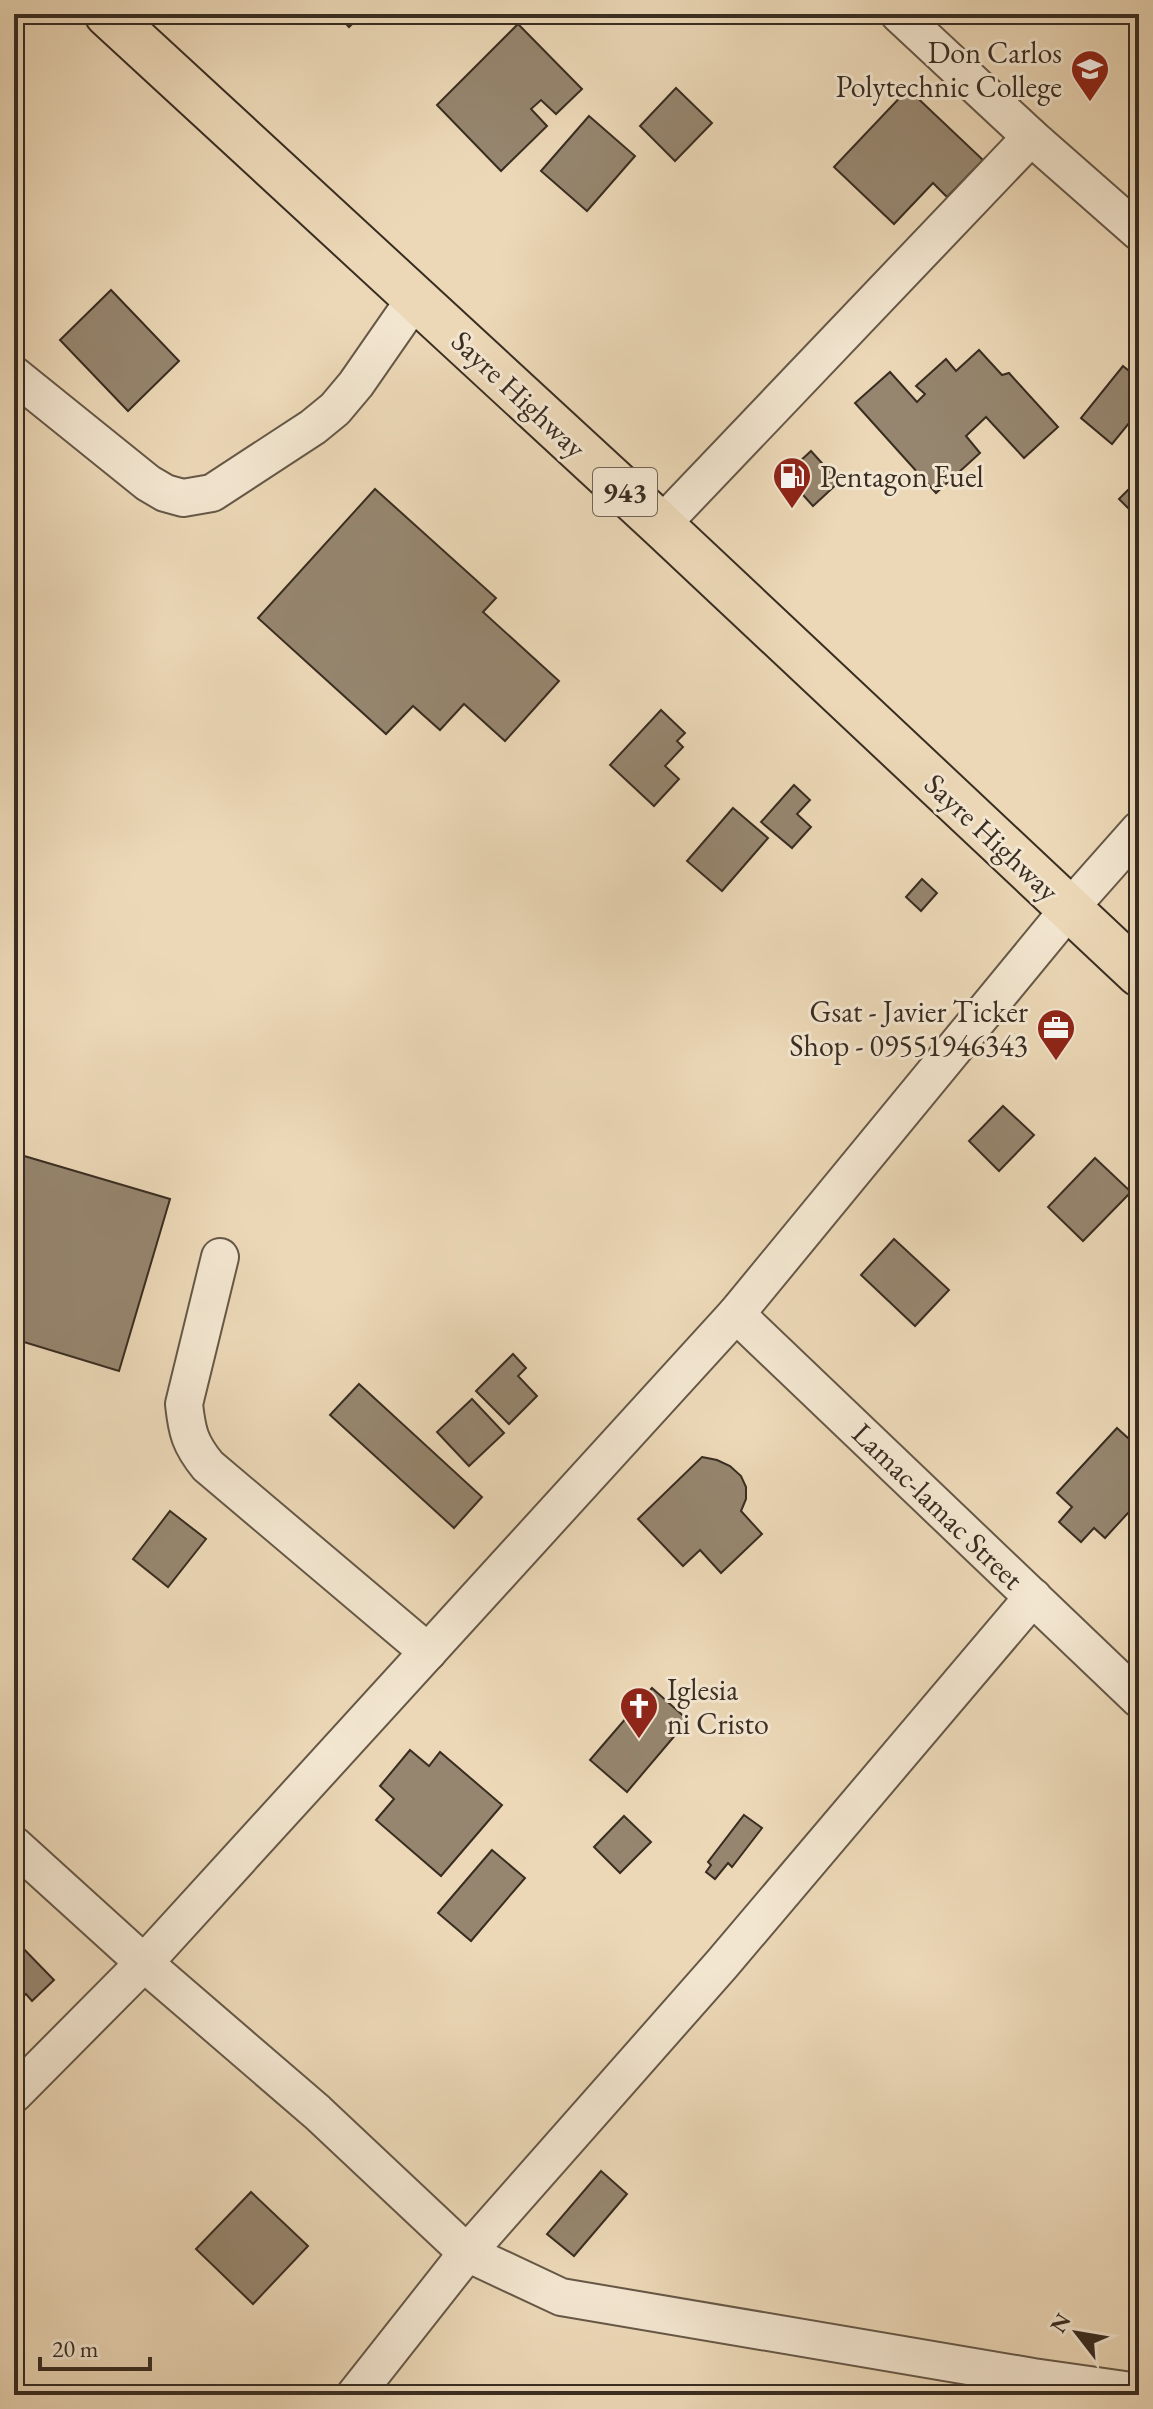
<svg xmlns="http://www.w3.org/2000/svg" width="1153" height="2409" viewBox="0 0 1153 2409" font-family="'EB Garamond',serif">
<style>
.building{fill:#96866f;stroke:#392d22;stroke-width:2}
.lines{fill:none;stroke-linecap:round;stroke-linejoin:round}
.street-casing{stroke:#665847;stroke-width:40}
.highway-casing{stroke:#392d22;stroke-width:48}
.street{stroke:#f3e6d0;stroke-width:36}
.highway{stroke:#ecd8b7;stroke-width:44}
.labels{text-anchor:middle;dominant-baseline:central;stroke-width:6;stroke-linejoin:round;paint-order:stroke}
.shield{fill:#f3e6d0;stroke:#716456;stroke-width:2}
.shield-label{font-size:28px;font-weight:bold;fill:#392d22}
.poi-label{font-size:30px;fill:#392d22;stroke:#f3e6d0;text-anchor:end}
.street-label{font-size:30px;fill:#392d22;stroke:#f3e6d0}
</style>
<rect width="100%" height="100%" fill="#ecd8b7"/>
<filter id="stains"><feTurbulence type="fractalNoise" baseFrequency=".0025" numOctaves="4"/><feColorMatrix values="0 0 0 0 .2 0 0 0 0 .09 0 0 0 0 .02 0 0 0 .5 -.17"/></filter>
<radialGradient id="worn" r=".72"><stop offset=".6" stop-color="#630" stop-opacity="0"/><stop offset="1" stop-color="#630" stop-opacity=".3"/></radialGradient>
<g class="building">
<path d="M337 14H363L349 27Z"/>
<path d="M518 24 582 89 556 114 541 100 531 109 547 126 501 171 437 105Z"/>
<path d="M676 88 712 123 675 161 640 126Z"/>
<path d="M908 89 983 160 947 197 933 183 894 224 834 167Z"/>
<path d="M589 116 635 156 587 211 541 171Z"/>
<path d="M111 290 179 361 128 411 60 340Z"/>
<path d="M979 350 1002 375 1009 373 1058 427 1024 458 986 417 966 436 980 453 936 493 855 403 890 372 917 402 925 394 916 386 946 359 956 371Z"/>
<path d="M1123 366 1139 379V411L1112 444 1081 418Z"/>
<path d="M811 451 839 482 813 506 785 475Z"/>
<path d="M1139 479V519L1119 499Z"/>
<path d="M375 489 496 598 483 612 559 681 505 741 464 704 440 730 413 706 386 734 258 618Z"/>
<path d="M661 710 685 733 677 741 683 747 665 766 679 779 654 806 610 765Z"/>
<path d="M794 785 810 800 797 814 811 827 792 848 761 822Z"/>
<path d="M733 808 768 838 722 891 687 861Z"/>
<path d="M922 879 937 893 921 911 906 897Z"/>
<path d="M1003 1106 1034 1135 999 1171 969 1141Z"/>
<path d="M14 1153 170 1199 119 1371 14 1339Z"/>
<path d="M1095 1158 1131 1192 1083 1241 1048 1207Z"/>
<path d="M894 1239 949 1290 915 1326 861 1275Z"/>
<path d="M513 1354 526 1368 518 1376 537 1396 509 1424 476 1391Z"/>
<path d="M359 1384 482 1497 454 1528 330 1415Z"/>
<path d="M472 1399 504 1433 469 1466 437 1432Z"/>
<path d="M1117 1428 1139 1448V1501L1105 1538 1094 1528 1081 1542 1059 1522 1072 1507 1057 1493Z"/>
<path d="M702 1457 717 1460 730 1466 741 1476 746 1487V1499L741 1511 762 1534 721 1573 700 1550 683 1566 638 1519Z"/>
<path d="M170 1511 206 1539 168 1587 133 1559Z"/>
<path d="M652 1688 688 1720 627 1792 590 1760Z"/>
<path d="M410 1750 429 1766 440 1752 502 1805 441 1876 376 1820 394 1799 380 1786Z"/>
<path d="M744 1815 762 1828 732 1867 728 1863 715 1879 706 1872 711 1865 708 1862Z"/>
<path d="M624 1816 651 1842 620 1873 594 1847Z"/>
<path d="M492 1850 525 1878 471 1941 438 1913Z"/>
<path d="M14 1939 54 1980 32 2001 26 1994 14 2005Z"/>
<path d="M601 2171 627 2194 574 2256 547 2234Z"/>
<path d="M251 2192 308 2246 253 2304 196 2249Z"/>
</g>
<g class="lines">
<g class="street-casing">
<g id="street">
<path d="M899 14 1031 137 1139 232"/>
<path d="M14 375 148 483 165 493 183 498 212 493 313 427 335 409 356 384 415 299"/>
<path d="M661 525 1031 137"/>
<path d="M220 1257 184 1404C187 1432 190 1444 208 1466L428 1652"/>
<path d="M736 1314 1139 1699"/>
<path d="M14 1845 144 1963 317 2112 467 2253 561 2297 1033 2377 1139 2392"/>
<path d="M14 2094 144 1963 736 1314 1069 909 1139 830"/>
<path d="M355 2395 467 2253 722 1964 1033 1597"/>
</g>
</g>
<g class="highway-casing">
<path id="highway" d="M107 14 661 525 1139 974"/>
</g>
<use href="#street" class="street"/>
<use href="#highway" class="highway"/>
</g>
<defs>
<g id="school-pin" transform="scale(2)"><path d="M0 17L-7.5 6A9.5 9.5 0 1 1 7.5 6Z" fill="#8f2418" stroke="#f3e6d0"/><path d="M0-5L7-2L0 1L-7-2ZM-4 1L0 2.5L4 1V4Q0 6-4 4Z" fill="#fff"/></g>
<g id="fuel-pin" transform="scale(2)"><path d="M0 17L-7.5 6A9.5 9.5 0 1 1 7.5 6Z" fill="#8f2418" stroke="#f3e6d0"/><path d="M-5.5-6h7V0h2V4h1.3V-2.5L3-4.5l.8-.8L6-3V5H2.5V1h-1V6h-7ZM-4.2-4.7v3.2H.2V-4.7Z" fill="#fff"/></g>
<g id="office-pin" transform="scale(2)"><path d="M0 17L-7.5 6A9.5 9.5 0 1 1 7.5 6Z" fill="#8f2418" stroke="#f3e6d0"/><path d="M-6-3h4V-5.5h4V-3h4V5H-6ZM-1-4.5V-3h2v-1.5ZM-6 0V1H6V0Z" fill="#fff"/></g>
<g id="church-pin" transform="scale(2)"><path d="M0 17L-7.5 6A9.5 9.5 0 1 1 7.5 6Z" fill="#8f2418" stroke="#f3e6d0"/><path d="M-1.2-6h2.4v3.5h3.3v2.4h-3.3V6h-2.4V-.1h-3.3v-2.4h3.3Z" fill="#fff"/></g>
</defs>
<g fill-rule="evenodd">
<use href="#school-pin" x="1090" y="69"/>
<use href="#fuel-pin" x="792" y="476"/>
<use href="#office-pin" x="1056" y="1028"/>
<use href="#church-pin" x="639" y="1706"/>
</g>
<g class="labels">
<rect class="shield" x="593" y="468" width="64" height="48" rx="6"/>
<g class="shield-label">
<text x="625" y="492">943</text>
</g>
<g class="poi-label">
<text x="1062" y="52">Don Carlos<tspan x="1062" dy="34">Polytechnic College</tspan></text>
<text x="820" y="476" text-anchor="start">Pentagon Fuel</text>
<text x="1028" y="1011">Gsat - Javier Ticker<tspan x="1028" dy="34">Shop - 09551946343</tspan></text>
<text x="667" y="1689" text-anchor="start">Iglesia<tspan x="667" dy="34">ni Cristo</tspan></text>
</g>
<g class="street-label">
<text transform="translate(519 394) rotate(43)">Sayre Highway</text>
<text transform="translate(992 837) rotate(43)">Sayre Highway</text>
<text transform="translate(938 1506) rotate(44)">Lamac-lamac Street</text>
</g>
</g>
<rect width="1153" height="2409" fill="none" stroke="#ecd8b7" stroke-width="48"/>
<rect x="16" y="16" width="1121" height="2377" fill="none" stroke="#392d22" stroke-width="4"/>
<rect x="24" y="24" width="1105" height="2361" fill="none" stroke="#392d22" stroke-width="2"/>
<g transform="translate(1077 2333) rotate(301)" stroke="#f3e6d0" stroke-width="6" paint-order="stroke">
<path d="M0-6L14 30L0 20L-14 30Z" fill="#392d22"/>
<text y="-12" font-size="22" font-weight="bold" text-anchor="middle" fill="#392d22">N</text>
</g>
<path d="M40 2357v12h110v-12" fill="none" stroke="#392d22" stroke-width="4"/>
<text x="52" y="2357" font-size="24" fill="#392d22" stroke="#f3e6d0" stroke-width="6" paint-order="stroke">20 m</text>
<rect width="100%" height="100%" filter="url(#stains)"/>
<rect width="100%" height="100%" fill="url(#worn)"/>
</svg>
